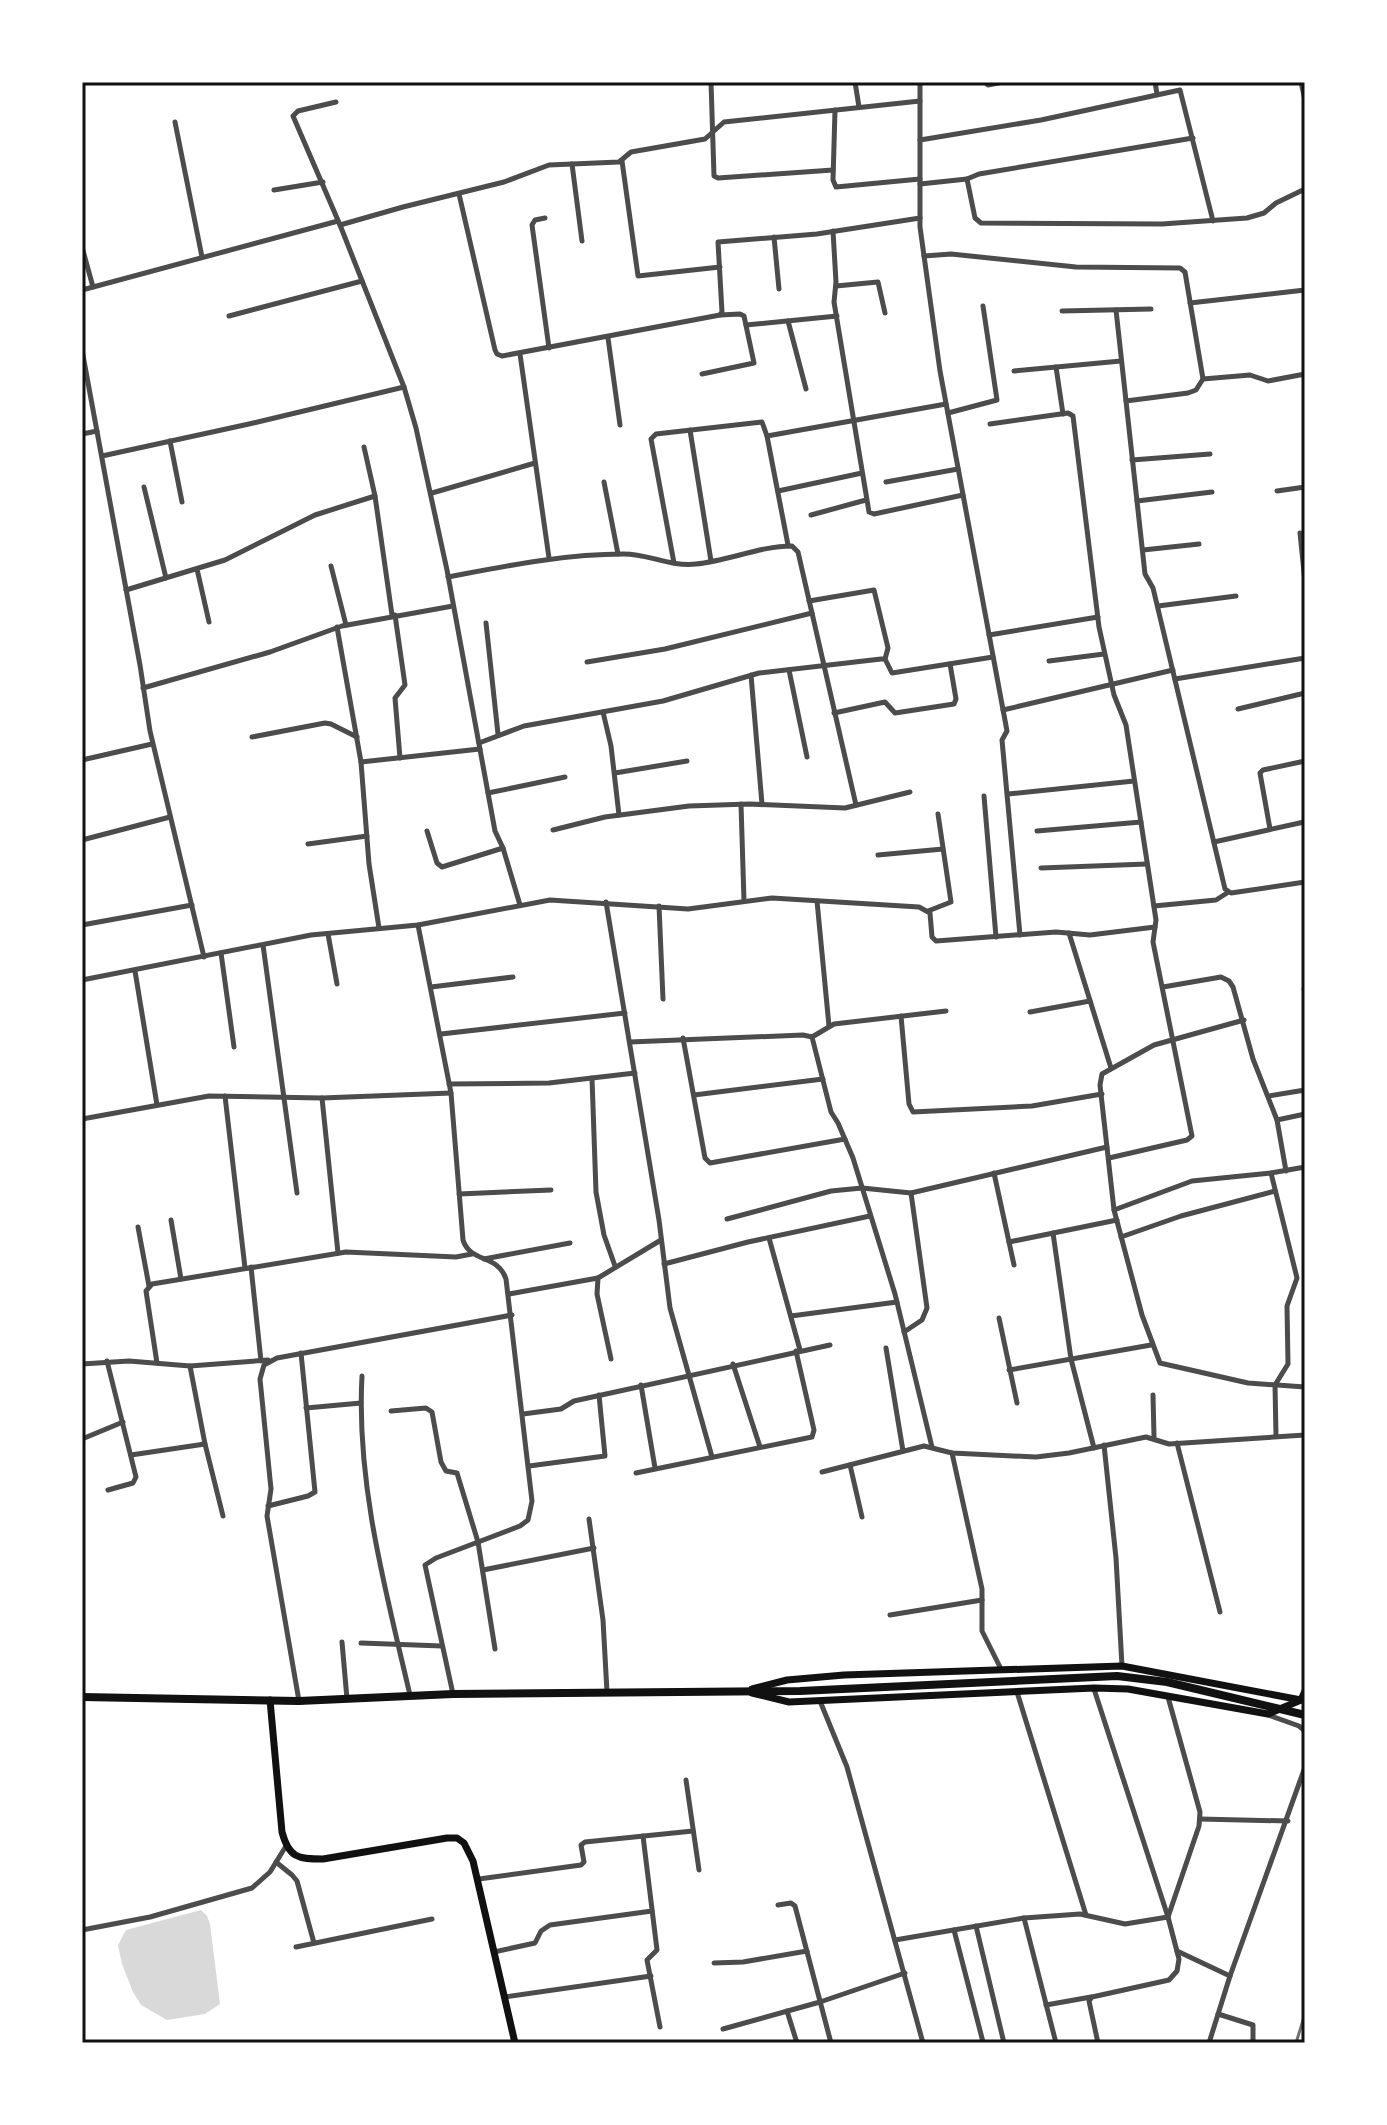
<svg xmlns="http://www.w3.org/2000/svg" width="1387" height="2125" viewBox="0 0 1387 2125" font-family="'Space Grotesk',sans-serif">
<style>
.water{fill:#d9d9d9}
.lines{fill:none;stroke-linecap:round;stroke-linejoin:round}
.minor{stroke:#4c4c4c;stroke-width:5}
.secondary{stroke:#111;stroke-width:7}
.primary{stroke:#111;stroke-width:8}
.rail{stroke:#707070;stroke-width:3}
.neatline{fill:none;stroke:#111;stroke-width:3}
</style>
<rect width="100%" height="100%" fill="#fff"/>
<path class="water" d="M201 1910 207 1916 210 1924 220 2004 205 2014 167 2020 141 2005 133 1992 122 1964 118 1945 126 1930Z"/>
<g class="lines">
<g class="minor">
<path d="M711 82 714 176 718 178 833 170"/>
<path d="M855 82 859 107"/>
<path d="M920 82V227L940 371 1007 731 1002 740 1020 935"/>
<path d="M985 82 988 85 1003 82"/>
<path d="M1155 82 1157 94"/>
<path d="M1301 82 1305 100"/>
<path d="M336 102 298 111 293 116 340 225 404 387 416 428 447 570 495 831 503 848 520 905"/>
<path d="M835 110 833 180 836 187 920 179"/>
<path d="M175 122 202 257"/>
<path d="M920 140 1041 120 1180 90 1213 221"/>
<path d="M622 161 638 276 720 267"/>
<path d="M572 164 582 241"/>
<path d="M967 179 979 174 1193 138"/>
<path d="M920 184 967 179 975 218 981 223 1162 224 1247 218 1264 213 1276 203 1305 189"/>
<path d="M274 190 323 182"/>
<path d="M459 194 495 350 497 354 502 356 720 315 722 312 718 242 817 234 920 218"/>
<path d="M545 218 535 220 532 225 549 348"/>
<path d="M340 225 403 207 504 182 549 165 619 162 631 152 705 139 724 122 920 101"/>
<path d="M833 231 836 282 834 302 869 512 874 514 963 495"/>
<path d="M774 237 779 289"/>
<path d="M82 247 93 287"/>
<path d="M924 256 951 254 1076 267 1180 268 1185 272 1203 379 1250 375 1268 381 1305 374"/>
<path d="M836 286 878 282 885 313"/>
<path d="M82 290 338 221"/>
<path d="M1190 303 1305 290"/>
<path d="M1116 310 1145 574 1153 588 1225 889 1231 893 1305 882"/>
<path d="M1062 311 1151 309"/>
<path d="M229 316 362 281"/>
<path d="M788 321 806 389"/>
<path d="M746 325 837 316"/>
<path d="M608 338 620 425"/>
<path d="M82 350 140 665 150 731 204 957"/>
<path d="M520 354 549 558"/>
<path d="M1056 367 1063 414"/>
<path d="M1014 371 1121 361"/>
<path d="M702 374 754 363 744 316 740 314 720 315"/>
<path d="M1126 401 1188 393 1196 390 1203 379"/>
<path d="M948 413 997 400 983 306"/>
<path d="M990 424 1068 413 1073 416 1099 627 1114 695 1126 725 1156 920 1153 942 1192 1136 1187 1140 1109 1158"/>
<path d="M690 430 711 561"/>
<path d="M82 434 97 431"/>
<path d="M767 436 946 404"/>
<path d="M170 441 182 502"/>
<path d="M364 447 375 496 392 615"/>
<path d="M102 456 249 424 404 387"/>
<path d="M1132 460 1210 454"/>
<path d="M604 482 618 554"/>
<path d="M886 482 958 469"/>
<path d="M144 487 166 578"/>
<path d="M778 491 862 473"/>
<path d="M1277 491 1305 487"/>
<path d="M432 493 535 463"/>
<path d="M1137 501 1212 492"/>
<path d="M811 515 866 500"/>
<path d="M1300 533 1305 582"/>
<path d="M1143 550 1199 544"/>
<path d="M674 563 651 439 656 434 762 422 767 436 788 545"/>
<path d="M331 566 346 625"/>
<path d="M197 569 209 622"/>
<path d="M448 577C506 566 564 554 624 554 648 554 671 567 696 564 728 561 760 546 792 546L798 552 856 805"/>
<path d="M126 590 225 560 315 515 375 496"/>
<path d="M1305 594V639"/>
<path d="M809 601 874 590 888 648 885 659"/>
<path d="M1158 606 1236 596"/>
<path d="M395 615 405 685 395 698 400 758"/>
<path d="M486 623 498 734"/>
<path d="M337 627 361 762 369 864 379 928"/>
<path d="M989 635 1098 617"/>
<path d="M1049 661 1104 654"/>
<path d="M587 662 665 649 812 613"/>
<path d="M789 670 807 757"/>
<path d="M751 675 762 804"/>
<path d="M1175 679 1305 658"/>
<path d="M143 688 270 652 342 626 453 606"/>
<path d="M1238 709 1305 693"/>
<path d="M1003 710 1173 670"/>
<path d="M603 712 611 746 619 815"/>
<path d="M834 713 885 702 895 713 954 704 956 699 950 664"/>
<path d="M252 737 325 723 331 724 357 737"/>
<path d="M479 743 524 726 663 701 759 673 881 659H885L892 673 993 657"/>
<path d="M82 760 152 744"/>
<path d="M361 762 480 749"/>
<path d="M615 773 687 761"/>
<path d="M488 793 565 777"/>
<path d="M1008 794 1134 781"/>
<path d="M984 796 996 937"/>
<path d="M741 804 744 901"/>
<path d="M1270 829 1260 773 1263 770 1305 761"/>
<path d="M553 830 605 817 689 806 749 804 845 808 910 792"/>
<path d="M427 831 437 863 442 867 503 848"/>
<path d="M1037 831 1141 822"/>
<path d="M82 840 170 817"/>
<path d="M1214 842 1304 822"/>
<path d="M308 844 367 836"/>
<path d="M878 855 943 849"/>
<path d="M1041 868 1147 864"/>
<path d="M817 901 829 1026"/>
<path d="M606 902 659 1220 670 1308 712 1457"/>
<path d="M659 906 663 999"/>
<path d="M1154 906 1216 900 1227 893"/>
<path d="M928 911 951 902 938 814"/>
<path d="M82 925 192 905"/>
<path d="M418 925 451 1093 463 1240C470 1263 498 1254 506 1279L532 1501 528 1520 520 1526 436 1558 425 1565 453 1694"/>
<path d="M1069 933 1111 1068"/>
<path d="M328 934 337 984"/>
<path d="M263 945 297 1193"/>
<path d="M221 953 234 1047"/>
<path d="M135 971 157 1105"/>
<path d="M82 980 311 935 418 925 550 900 688 909 772 898 919 907 930 913 932 937 936 941 1056 932 1090 935 1155 927"/>
<path d="M431 987 513 977"/>
<path d="M1163 987 1221 977 1229 981 1233 987 1253 1059 1277 1120 1286 1171"/>
<path d="M1304 989H1305"/>
<path d="M1030 1012 1090 1001"/>
<path d="M901 1016 909 1104 913 1112 1032 1106 1102 1094"/>
<path d="M1244 1020 1154 1045 1102 1074 1100 1085 1114 1210 1142 1315 1160 1363 1248 1383 1305 1387"/>
<path d="M441 1034 625 1013"/>
<path d="M812 1037 834 1024 946 1011"/>
<path d="M683 1038 705 1158 710 1163 845 1139"/>
<path d="M630 1042 803 1035 812 1037 831 1112 838 1123 853 1158 895 1294 932 1447"/>
<path d="M592 1078 596 1192 604 1235 615 1266"/>
<path d="M449 1084 549 1083 635 1073"/>
<path d="M694 1095 823 1079"/>
<path d="M225 1096 245 1268"/>
<path d="M1269 1096 1305 1090"/>
<path d="M322 1098 338 1253"/>
<path d="M82 1119 209 1096 322 1098 451 1093"/>
<path d="M1277 1120 1305 1114"/>
<path d="M994 1173 1014 1265"/>
<path d="M1271 1173 1297 1278 1287 1306 1288 1364 1275 1385 1276 1436"/>
<path d="M459 1194 551 1190"/>
<path d="M1114 1210 1192 1181 1271 1173 1305 1167"/>
<path d="M727 1219 831 1191 862 1188 911 1193 1107 1147"/>
<path d="M171 1220 181 1279"/>
<path d="M138 1227 149 1286"/>
<path d="M1053 1233 1071 1359 1094 1448"/>
<path d="M1121 1237 1181 1216 1275 1191"/>
<path d="M769 1238 800 1350"/>
<path d="M1009 1242 1117 1220"/>
<path d="M484 1259 570 1243"/>
<path d="M664 1264 748 1242 870 1216"/>
<path d="M251 1267 261 1361"/>
<path d="M509 1294 598 1278"/>
<path d="M791 1316 897 1302"/>
<path d="M999 1318 1017 1403"/>
<path d="M904 1332 922 1320 927 1308 911 1193"/>
<path d="M886 1348 903 1451"/>
<path d="M611 1359 597 1294 598 1278 661 1240"/>
<path d="M107 1361 136 1477 133 1483 108 1490"/>
<path d="M157 1363 146 1291 152 1284 346 1252 456 1257 472 1254"/>
<path d="M82 1364 129 1361 190 1366 268 1360"/>
<path d="M733 1364 760 1447"/>
<path d="M190 1366 205 1444 223 1516"/>
<path d="M1009 1370 1151 1345"/>
<path d="M362 1376C356 1483 386 1592 410 1695"/>
<path d="M641 1385 655 1468"/>
<path d="M1153 1395 1154 1437"/>
<path d="M306 1408 361 1403"/>
<path d="M391 1411 426 1408 432 1412 441 1462 446 1471 457 1473 478 1542 495 1649"/>
<path d="M523 1414 561 1409 574 1401 830 1345"/>
<path d="M82 1439 123 1422"/>
<path d="M1177 1443 1220 1612"/>
<path d="M1104 1445 1116 1558 1122 1666"/>
<path d="M952 1453 982 1589V1631L1001 1669"/>
<path d="M131 1455 205 1444"/>
<path d="M850 1465 862 1517"/>
<path d="M529 1466 605 1456 599 1395"/>
<path d="M822 1472 924 1446 952 1453 1036 1457 1069 1453 1146 1437 1169 1444 1305 1435"/>
<path d="M636 1473 812 1437 814 1430 796 1351"/>
<path d="M268 1506 308 1496 315 1492 301 1353"/>
<path d="M589 1519 603 1620 607 1692"/>
<path d="M483 1570 594 1548"/>
<path d="M890 1615 982 1600"/>
<path d="M342 1642 347 1699"/>
<path d="M361 1643 442 1646"/>
<path d="M1094 1689 1168 1917 1179 1959 1177 1971 1169 1980 1092 1997 1089 2001 1098 2043"/>
<path d="M1017 1692 1086 1915"/>
<path d="M299 1701 267 1516 271 1489 260 1379 264 1365 277 1358 512 1315"/>
<path d="M820 1701 847 1767 923 2043"/>
<path d="M1268 1715 1299 1726 1305 1731"/>
<path d="M686 1780 699 1870"/>
<path d="M1200 1819 1288 1821"/>
<path d="M643 1836 657 1950 647 1960 660 2027"/>
<path d="M276 1862 292 1875 297 1881 314 1943"/>
<path d="M479 1879 581 1865 584 1862 581 1845 585 1842 693 1831"/>
<path d="M778 1905 791 1903 795 1906 831 2043"/>
<path d="M1024 1918 1056 2043"/>
<path d="M976 1926 1004 2043"/>
<path d="M82 1930 150 1917 252 1888 270 1872 286 1846"/>
<path d="M954 1930 983 2042"/>
<path d="M895 1940 1024 1918 1080 1914 1125 1924 1168 1917 1199 1826 1200 1812 1168 1697"/>
<path d="M296 1947 432 1919"/>
<path d="M1177 1951 1230 1976"/>
<path d="M494 1952 535 1943 541 1931 550 1925 652 1911"/>
<path d="M714 1963 743 1962 807 1951"/>
<path d="M505 1997 651 1976"/>
<path d="M1046 2005 1091 1997"/>
<path d="M787 2011 797 2043"/>
<path d="M1218 2014 1253 2025V2043"/>
<path d="M723 2029 820 2002 905 1973"/>
<path d="M1209 2043 1230 1976 1305 1767"/>
</g>
<g class="secondary">
<path d="M752 1689 787 1680 844 1675 1122 1666 1301 1700"/>
<path d="M752 1693 789 1702 1094 1688 1128 1689 1268 1714 1301 1700 1305 1691"/>
<path d="M270 1700 282 1832C289 1858 298 1859 323 1859L447 1838H457L464 1843 473 1861 515 2043"/>
</g>
<path class="primary" d="M82 1697 299 1701 453 1694 800 1691 1117 1676 1167 1682 1305 1715"/>
<path class="rail" d="M1296 2043 1305 2014"/>
</g>
<rect width="1387" height="2125" fill="none" stroke="#ffffff" stroke-width="168"/>
<rect x="84" y="84" width="1219" height="1957" class="neatline"/>
</svg>
